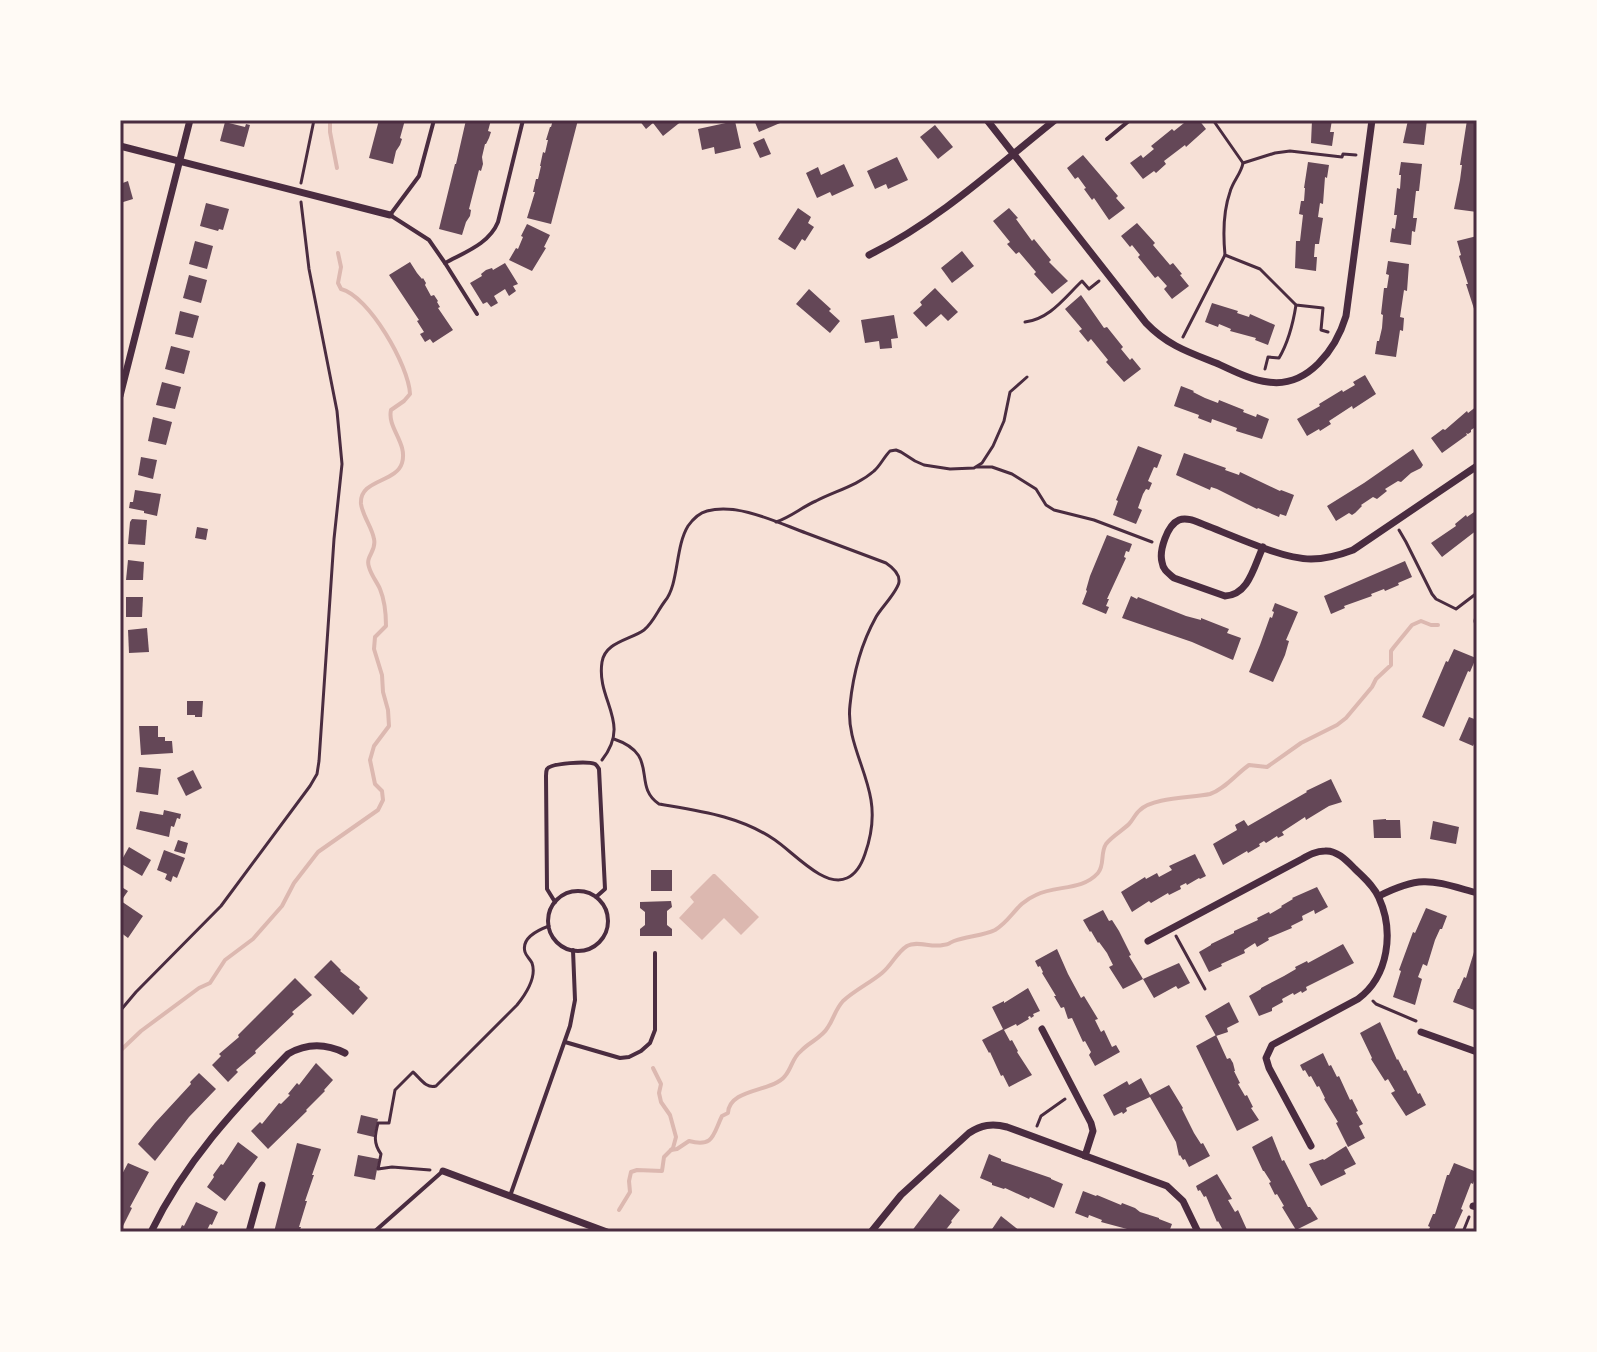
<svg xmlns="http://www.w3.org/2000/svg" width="1597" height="1352" viewBox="0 0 1597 1352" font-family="Quicksand,sans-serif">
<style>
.water{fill:#dcb8b0}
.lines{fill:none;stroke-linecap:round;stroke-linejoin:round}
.stream{stroke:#dcb8b0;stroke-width:4}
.building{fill:#644757}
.path{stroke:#4a2c40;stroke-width:3}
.service{stroke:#4a2c40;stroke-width:4}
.minor{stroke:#4a2c40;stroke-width:7}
.neatline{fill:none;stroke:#4a2c40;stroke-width:3}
</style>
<rect width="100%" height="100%" fill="#f7e1d7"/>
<path class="water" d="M713 874H715L759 917 741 935 724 918 702 940 679 918 694 902 690 897Z"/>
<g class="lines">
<g class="stream">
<path d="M330 120V132L337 168"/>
<path d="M120 1051 141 1031 199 988 210 983 225 960 253 939 282 906 294 883 318 852 378 810 383 800 382 791 375 784 370 760 374 746 389 726 388 710 383 692 382 675 374 649 375 637 386 626C386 613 385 601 380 589 377 582 371 575 369 567 365 556 377 551 374 539 372 527 363 517 361 504 359 479 396 483 402 463 408 443 387 428 391 410L404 401 410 394C409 366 369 296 341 289L338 283 341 267 338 253"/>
<path d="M671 1150 677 1149 689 1141C714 1148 713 1134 722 1116L728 1113C729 1088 773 1092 785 1076 792 1068 792 1058 801 1051 809 1042 822 1038 828 1027 834 1018 835 1010 843 1001 855 990 870 983 882 973 892 965 896 953 907 946 917 940 931 948 943 945 951 944 946 944 954 941 967 936 983 936 995 930 1012 920 1015 904 1036 895 1056 885 1082 891 1098 873 1105 865 1100 853 1106 844 1112 836 1122 831 1129 824 1133 820 1135 814 1140 810 1153 797 1192 798 1210 794 1225 789 1236 774 1249 765L1267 767 1301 743 1337 725 1346 718 1372 687 1376 679 1391 665V651L1394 647 1412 625 1421 621 1431 625H1438"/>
<path d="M619 1210 630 1192 629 1181 631 1172 637 1170 662 1171 664 1157 673 1148 676 1137 670 1115 661 1102 659 1093 661 1084 653 1068"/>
</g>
</g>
<g class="building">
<path d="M379 120H405L400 138 402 139 400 145 396 151 393 164 369 158Z"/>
<path d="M466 120H491L488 131 491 132 489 138 486 144H485L482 157 483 164 481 171 479 170 469 209 471 210 470 216 466 222 462 235 439 229 455 164H456Z"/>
<path d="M553 120H578L551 224 527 218 535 192H533L536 179H538L541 166H540L543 152 545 153 548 140H546L550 127H551Z"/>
<path d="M639 120H683L663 136 653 123 646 129Z"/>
<path d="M754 120H787L759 132Z"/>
<path d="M1182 120H1199L1206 129 1186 147 1185 145 1164 161 1166 164 1156 173 1154 171 1143 179 1130 163 1141 155 1143 158 1154 149 1151 146 1172 129 1174 131 1184 123Z"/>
<path d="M1312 120H1332L1330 132H1334L1332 146 1311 143Z"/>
<path d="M1408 120H1427L1424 145 1403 143Z"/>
<path d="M1467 120H1477V212L1454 209 1460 180 1462 165H1460Z"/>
<path d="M735 121 741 148 715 154 714 147 702 150 698 129Z"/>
<path d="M225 122 245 127 246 124 250 125 244 147 220 141Z"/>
<path d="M935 125 953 147 938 159 920 137Z"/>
<path d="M764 138 771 154 760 158 753 143Z"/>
<path d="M1083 155 1118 196 1116 198 1125 208 1109 220 1094 198 1092 200 1084 189 1086 188 1078 177 1075 179 1067 168Z"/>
<path d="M897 157 908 180 888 189 886 184 875 189 867 171Z"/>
<path d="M1308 162 1329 165 1327 178 1325 177 1323 204 1320 203 1318 217 1323 218 1319 244H1315L1314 257H1317L1316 271 1295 268 1296 241H1300L1303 215 1299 214 1301 201H1304L1305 188H1304Z"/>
<path d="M1401 162 1422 164 1419 191H1416L1413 218H1417L1415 232 1412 231 1411 245 1390 242 1392 228 1395 229 1397 215H1394L1397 188 1400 189 1401 175H1399Z"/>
<path d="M844 164 854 186 832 196 830 192 817 198 806 173 818 167 821 175Z"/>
<path d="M128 181 133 199 120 203V184Z"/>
<path d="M206 203 229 209 223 230 219 229 218 231 200 226Z"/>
<path d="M798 208 811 217 808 223 814 227 805 241 802 239 795 250 778 239Z"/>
<path d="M1009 208 1018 218 1016 219 1032 241 1034 239 1051 260 1049 262 1068 281 1052 294 1034 274 1036 272 1019 252 1016 254 1007 244 1010 242 993 221Z"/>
<path d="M1137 223 1155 243 1153 245 1170 265 1173 263 1182 274 1180 275 1189 286 1172 299 1164 289 1167 286 1158 276 1155 278 1138 257 1140 255 1132 245 1130 247 1121 236Z"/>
<path d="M527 224 550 235 544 247 546 248 532 271 509 260 516 248 518 249 523 237 521 236Z"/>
<path d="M1477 236V315H1476L1466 284H1468L1459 256 1461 255 1457 241Z"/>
<path d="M195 241 213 246 207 269 189 264Z"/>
<path d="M962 251 974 266 952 283 941 268Z"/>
<path d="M1388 261 1409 264 1407 291 1404 290 1400 317 1404 318 1403 331 1400 330 1396 357 1375 354 1377 341H1379L1382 328 1383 315 1381 314 1384 288H1387L1389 275 1386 274Z"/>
<path d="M410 262 417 273 422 279 423 278 426 283 425 285 431 296 434 295 438 301 437 302 440 307 438 308 453 330 433 343 430 339 425 342 420 334 424 332 417 321 419 320 389 275Z"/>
<path d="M505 263 518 284 513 286 516 291 509 296 505 289 494 296 498 303 491 307 487 302 483 304 470 283 482 276 481 274 486 270 492 268 493 270Z"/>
<path d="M189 275 207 280 201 303 183 298Z"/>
<path d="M935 288 958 312 948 321 941 314 926 327 913 313 922 305 920 302Z"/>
<path d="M809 289 831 309 829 311 840 321 830 333 796 304Z"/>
<path d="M1081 295 1104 328 1107 327 1123 347 1121 349 1130 360 1132 358 1141 369 1124 382 1106 362 1108 360 1091 339 1088 342 1079 331 1082 329 1065 309Z"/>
<path d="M1212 303 1238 311 1237 313 1249 317 1250 314 1275 325 1268 345 1255 340 1256 338 1230 331 1231 329 1219 324 1218 327 1205 322Z"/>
<path d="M180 311 199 316 193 338 175 334Z"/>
<path d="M894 315 898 338 891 339 892 348 880 349 879 341 865 343 861 320Z"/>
<path d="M171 346 190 351 184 374 165 369Z"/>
<path d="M1365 375 1376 394 1353 409 1352 406 1329 421 1331 424 1320 431 1319 429 1307 436 1297 419 1320 406 1319 404 1342 390 1343 392 1355 385 1353 382Z"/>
<path d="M162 382 181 387 175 409 156 405Z"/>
<path d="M1181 386 1194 391 1193 392 1205 398 1218 403 1219 400 1244 410 1243 412 1256 417 1257 414 1269 419 1262 439 1236 431 1237 428 1212 419 1211 423 1198 418 1199 415 1174 406Z"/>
<path d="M1477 406V426L1471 430V432L1468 434 1466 433 1467 435 1442 453 1431 438 1443 429 1445 430 1467 411 1468 413Z"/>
<path d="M153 417 172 422 166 445 148 441Z"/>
<path d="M1138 446 1162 455 1157 468 1154 467 1148 481 1152 483 1149 490 1146 489 1143 494 1138 508 1142 510 1136 524 1113 515 1118 501 1116 500Z"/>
<path d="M1413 449 1423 465 1421 468 1411 473 1401 482 1398 481 1385 489 1387 491 1377 499 1373 497 1361 505 1362 506 1355 513 1352 515 1349 513 1336 521 1327 506 1364 483Z"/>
<path d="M1184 453 1226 468 1225 470 1239 475 1240 472 1280 491 1281 490 1294 495 1286 516 1280 514 1279 517 1258 508 1257 509 1217 489 1211 487 1210 490 1176 475Z"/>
<path d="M141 457 157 460 153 479 138 475Z"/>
<path d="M135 490 161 494 157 516 144 513V511L129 508 130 502H133Z"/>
<path d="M1477 510V530L1442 557 1431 543 1456 526 1455 524 1466 515 1467 517Z"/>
<path d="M132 519 147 520 145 545 128 544 130 522Z"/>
<path d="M197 527 208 529 206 540 195 538Z"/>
<path d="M1107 535 1132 544 1129 552 1126 551 1124 557 1126 558 1107 599H1109L1106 606 1109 607 1106 614 1082 604 1087 591 1086 590 1090 576Z"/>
<path d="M128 560 144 562 143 580H126Z"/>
<path d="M1405 561 1412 577 1398 583 1399 585 1385 591 1384 589 1371 594 1372 596 1344 606 1345 608 1331 614 1324 596Z"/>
<path d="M1131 596 1137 599 1138 597 1186 616 1201 620V618L1229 629 1227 633 1241 638 1233 660 1192 642 1122 618Z"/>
<path d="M126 597H143L142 617H126Z"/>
<path d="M1275 603 1298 612 1286 640 1289 641 1285 655 1273 682 1249 672 1260 645 1270 617 1272 618 1274 612 1272 611Z"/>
<path d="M147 628 149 652 129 653 128 630Z"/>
<path d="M1454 649 1476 658 1470 672 1468 671 1444 727 1422 717 1446 661 1448 662Z"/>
<path d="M187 701H203L202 717H195V715H187Z"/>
<path d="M1469 717 1477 720V745L1474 744 1473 746 1459 740Z"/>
<path d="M139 726H158V737H165V741H172L173 753 141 755Z"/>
<path d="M139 767 161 769 158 795 136 792Z"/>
<path d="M193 770 202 788 186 796 177 778Z"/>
<path d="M1331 779 1342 802 1329 806 1306 820 1305 817 1282 832 1284 835 1278 838 1277 836 1266 843 1264 841 1259 844 1260 846 1248 853 1247 851 1223 865 1213 844 1237 830 1235 825 1244 820 1248 826 1307 792 1306 791Z"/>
<path d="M164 810 181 814 180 819 177 818 174 827 171 826 169 837 136 829 140 811 163 815Z"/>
<path d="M1386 819V820H1400L1401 838H1374L1373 820Z"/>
<path d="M1433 821 1459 827 1456 844 1430 839Z"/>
<path d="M178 840 188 843 185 854 174 851Z"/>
<path d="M129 847 151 860 142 876 120 863Z"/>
<path d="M164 850 185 858 177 878 173 876 171 882 165 879 167 874 157 870Z"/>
<path d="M1195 854 1206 876 1200 879 1199 878 1187 885 1186 883 1180 886 1181 889 1169 895 1168 893 1151 903 1149 901 1132 912 1121 892 1145 877 1146 879 1157 873 1159 877 1172 870 1169 866Z"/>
<rect x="651" y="870" width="21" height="21"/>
<path d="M120 886 128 891 121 901 143 916 128 938 120 932Z"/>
<path d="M1317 887 1328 907 1315 914 1314 910 1302 916 1303 920 1291 926 1292 928 1268 938 1269 940 1257 947 1255 943 1244 950 1245 953 1221 964 1222 966 1209 972 1199 952 1211 945V944L1234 933V931L1258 920 1257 918 1269 912 1270 914 1282 907 1281 906 1293 899 1292 898Z"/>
<path d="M671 901 672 907 667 911V925L672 929V936H640V929L645 925V912L640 908V902Z"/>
<path d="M1426 908 1447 916 1442 929H1440L1435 940 1427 966 1423 964 1418 977 1422 979 1415 1005 1393 997 1401 971 1399 970 1413 932 1415 933Z"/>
<path d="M1103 910 1109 921 1112 920 1119 931 1131 955 1129 956 1143 979 1123 989 1109 967 1113 965 1107 953 1099 942 1098 943 1091 931 1090 932 1083 920Z"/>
<path d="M1343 944 1354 963 1306 987 1307 990 1302 993 1301 991 1294 995 1293 993 1282 999 1283 1002 1272 1008V1011L1259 1016 1249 996 1261 989V988L1284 976 1296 969 1295 967 1307 961 1308 963Z"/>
<path d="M1057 949 1068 974 1081 998 1084 996 1098 1019 1095 1020 1101 1032 1104 1030 1112 1047 1116 1045 1120 1052 1095 1066 1089 1055 1091 1052 1085 1041 1083 1042 1072 1018 1068 1019 1064 1007 1061 1008 1054 996H1056L1042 973 1043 972 1040 966 1038 967 1035 961Z"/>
<path d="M1474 952 1477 953V1003L1474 1010 1453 1002 1458 989H1459L1464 977 1466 978Z"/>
<path d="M331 960 341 970 340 971 360 987 359 989 368 998 353 1015 314 977Z"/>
<path d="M1179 963 1190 983 1178 989 1176 986 1154 998 1143 979Z"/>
<path d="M295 978 312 995 292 1012 294 1014 255 1051 256 1053 236 1070 238 1072 228 1082 212 1065 221 1056 219 1054 239 1037 238 1035Z"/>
<path d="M1028 988 1040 1011 1033 1014 1034 1016 1031 1018 1030 1016 1028 1017 1029 1019 1017 1026 1016 1024 1004 1030 1010 1041 1012 1040 1018 1051 1017 1052 1032 1075 1009 1087 1003 1075 1001 1076 990 1052 989 1053 982 1040 1003 1029 992 1007 1004 1001V1003Z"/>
<path d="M1229 1002 1239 1022 1227 1028 1228 1032 1216 1036 1205 1016Z"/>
<path d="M1380 1022 1397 1060 1398 1059 1404 1071 1406 1070 1418 1094 1420 1093 1426 1105 1406 1116 1391 1093 1395 1091 1388 1079 1385 1081 1371 1059 1372 1058 1360 1033Z"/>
<path d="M1216 1035 1227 1059 1230 1058 1233 1063 1235 1071H1234L1240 1083 1238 1084 1245 1096 1247 1095 1253 1107 1251 1108 1259 1120 1237 1131 1196 1046Z"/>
<path d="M1323 1053 1329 1066 1331 1065 1337 1077 1339 1076 1350 1100 1352 1099 1358 1111 1356 1112 1363 1124 1359 1126 1365 1138 1348 1147 1336 1123 1338 1122 1324 1099 1325 1098 1319 1086 1317 1087 1311 1076 1309 1077 1305 1070 1303 1071 1300 1065Z"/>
<path d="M316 1063 333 1080 324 1090 325 1091 306 1110 307 1111 268 1149 251 1131 260 1122 262 1124 279 1103 281 1104 290 1095 288 1094 297 1083 299 1085Z"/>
<path d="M199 1073 216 1089 189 1117 155 1161 138 1144 155 1123 191 1084 190 1082Z"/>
<path d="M1141 1078 1150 1095 1169 1085 1183 1108 1182 1109 1194 1133 1201 1144 1203 1143 1210 1156 1189 1167 1185 1159 1183 1160 1180 1155 1179 1156 1176 1142 1150 1097 1126 1108 1127 1111 1123 1114 1122 1112 1114 1116 1103 1095 1127 1081 1129 1085Z"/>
<path d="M361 1115 378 1119 374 1137 357 1133Z"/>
<path d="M1272 1136 1282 1161 1284 1160 1308 1207H1310L1318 1219 1296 1230 1282 1207 1284 1206 1277 1194 1275 1195 1269 1183 1271 1182 1264 1171H1263L1252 1147Z"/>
<path d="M238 1142 258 1157 225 1201 207 1187 214 1177 213 1175 221 1164 223 1165Z"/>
<path d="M297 1143 321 1149 312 1175H314L305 1201H307L299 1227H301L299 1232H274Z"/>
<path d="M1346 1146 1356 1164 1344 1170 1346 1174 1321 1186 1309 1164 1323 1159 1324 1160Z"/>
<path d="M989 1154 1001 1159V1161L1051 1178V1179L1063 1184 1054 1208 1030 1197 1029 1199 1005 1188 1004 1189 992 1185V1183L980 1178Z"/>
<path d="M358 1155 379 1159 375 1180 354 1176Z"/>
<path d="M128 1163 149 1172 130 1207 132 1208 120 1232V1178Z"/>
<path d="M1454 1163 1477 1172 1473 1184 1471 1183 1461 1209 1463 1210 1453 1232H1428L1430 1227 1428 1226 1433 1214H1435L1447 1175H1449Z"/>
<path d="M1217 1174 1232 1199 1228 1200 1235 1212 1238 1210 1248 1232H1224L1218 1221 1217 1222 1206 1196 1204 1197 1200 1190 1198 1191 1196 1186Z"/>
<path d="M1083 1191 1096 1196 1097 1195 1121 1205 1122 1203 1135 1208 1140 1212 1159 1218V1219L1172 1224 1169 1232H1128L1126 1231 1127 1229 1101 1222 1102 1220 1089 1215 1088 1218 1075 1213Z"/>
<path d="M940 1194 960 1210 951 1221 952 1222 944 1232H911Z"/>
<path d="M196 1202 218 1212 212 1225 210 1224 206 1232H179L182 1225 184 1226Z"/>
<path d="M1001 1216 1021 1232H990Z"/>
</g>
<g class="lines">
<g class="path">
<path d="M1213 120 1243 163C1241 174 1233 181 1230 192 1223 212 1223 234 1225 255L1260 269 1296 305 1323 308 1321 330 1328 332"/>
<path d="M1243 163 1275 153 1290 151 1342 157 1343 154 1356 155"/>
<path d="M301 183 314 120"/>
<path d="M1025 322C1050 319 1065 297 1082 281L1089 289 1099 281"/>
<path d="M1183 337 1225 255"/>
<path d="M1265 369 1268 357 1279 358C1289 341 1293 324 1296 305"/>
<path d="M977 467H992L1012 474 1036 489 1046 505 1054 510 1094 520 1152 542"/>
<path d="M776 522C791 517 802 507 816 501 835 491 857 486 874 471 880 466 884 457 890 451L896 450 901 452 915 461 924 465 950 469 974 468 982 463 993 446 1004 421 1010 392 1027 377"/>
<path d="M1399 530 1406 542 1432 594 1436 599 1456 609 1477 593"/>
<path d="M1477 610 1475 621 1477 631"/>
<path d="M602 760C632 722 596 701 602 662 605 642 630 640 644 630 653 623 658 610 665 601 679 584 675 547 688 526 693 519 699 513 707 511 739 503 776 522 806 533 833 543 859 553 886 563 892 567 900 573 899 582 898 591 881 608 876 617 861 644 853 675 850 705 846 738 866 768 871 800 874 818 871 837 865 854 862 863 856 874 847 878 825 889 793 852 775 840 740 816 700 811 659 804 631 785 661 755 614 739"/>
<path d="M1176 936 1205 989"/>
<path d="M1373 1001 1376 1004 1416 1021"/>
<path d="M120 1011 136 992 221 906 310 786 317 774 319 761 334 539 342 464 337 411 309 269 301 202"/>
<path d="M1037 1126 1041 1116 1065 1099"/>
<path d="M430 1170 392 1167 378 1169 381 1154C373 1143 375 1135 378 1123H389L395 1090 413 1072C420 1078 426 1089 436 1086L517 1005C525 995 537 977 532 963 530 959 526 956 525 952 521 938 538 930 549 926"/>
<path d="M1463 1232 1469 1217"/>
</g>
<g class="service">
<path d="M434 120 419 176 390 215 429 240 445 263C465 252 489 244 498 222L523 120"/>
<path d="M1107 139 1130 120"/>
<path d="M445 263 477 314"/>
<circle cx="578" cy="921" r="30"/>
<path d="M555 902 547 889 546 776C546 774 546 771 547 769 551 763 588 761 595 764 597 765 598 767 599 769L605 889 596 897"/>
<path d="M565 1042 620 1058 629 1057 641 1051 650 1043 655 1030V953"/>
<path d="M510 1196 570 1026 575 1000 573 950"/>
<path d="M374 1232 443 1171"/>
</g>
<g class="minor">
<path d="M987 120 1146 323C1167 345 1188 352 1216 363 1232 370 1250 380 1268 382 1308 388 1336 349 1346 316L1372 120"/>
<path d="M120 146 390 215"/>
<path d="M869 255C938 221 995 168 1055 120"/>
<path d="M120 396 190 120"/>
<path d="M1263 547C1254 566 1249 595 1225 596L1174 578C1168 573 1163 570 1162 562 1159 551 1167 525 1179 520 1184 518 1187 519 1192 520 1223 531 1280 559 1311 559 1326 559 1340 555 1353 550L1477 466"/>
<path d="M1379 896C1422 874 1433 881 1477 893"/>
<path d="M1148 941 1302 859C1309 855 1316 851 1325 851 1337 850 1347 861 1355 869 1364 878 1374 886 1379 898 1394 931 1389 976 1358 999L1272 1045 1266 1058 1269 1068 1311 1146"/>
<path d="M1042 1029 1091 1123 1093 1131 1085 1156"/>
<path d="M1421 1032 1477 1052"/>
<path d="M443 1171 607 1232"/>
<path d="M1473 1206 1477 1207"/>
<path d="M151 1232C185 1162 234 1109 288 1054 307 1043 325 1043 345 1053"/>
<path d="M249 1232 262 1185"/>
<path d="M871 1232 901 1195 969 1133C981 1125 992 1123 1007 1127L1167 1186 1183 1201 1198 1232"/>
</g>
</g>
<rect width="1597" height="1352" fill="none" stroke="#fffaf5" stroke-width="244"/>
<rect x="122" y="122" width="1353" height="1108" class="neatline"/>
</svg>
